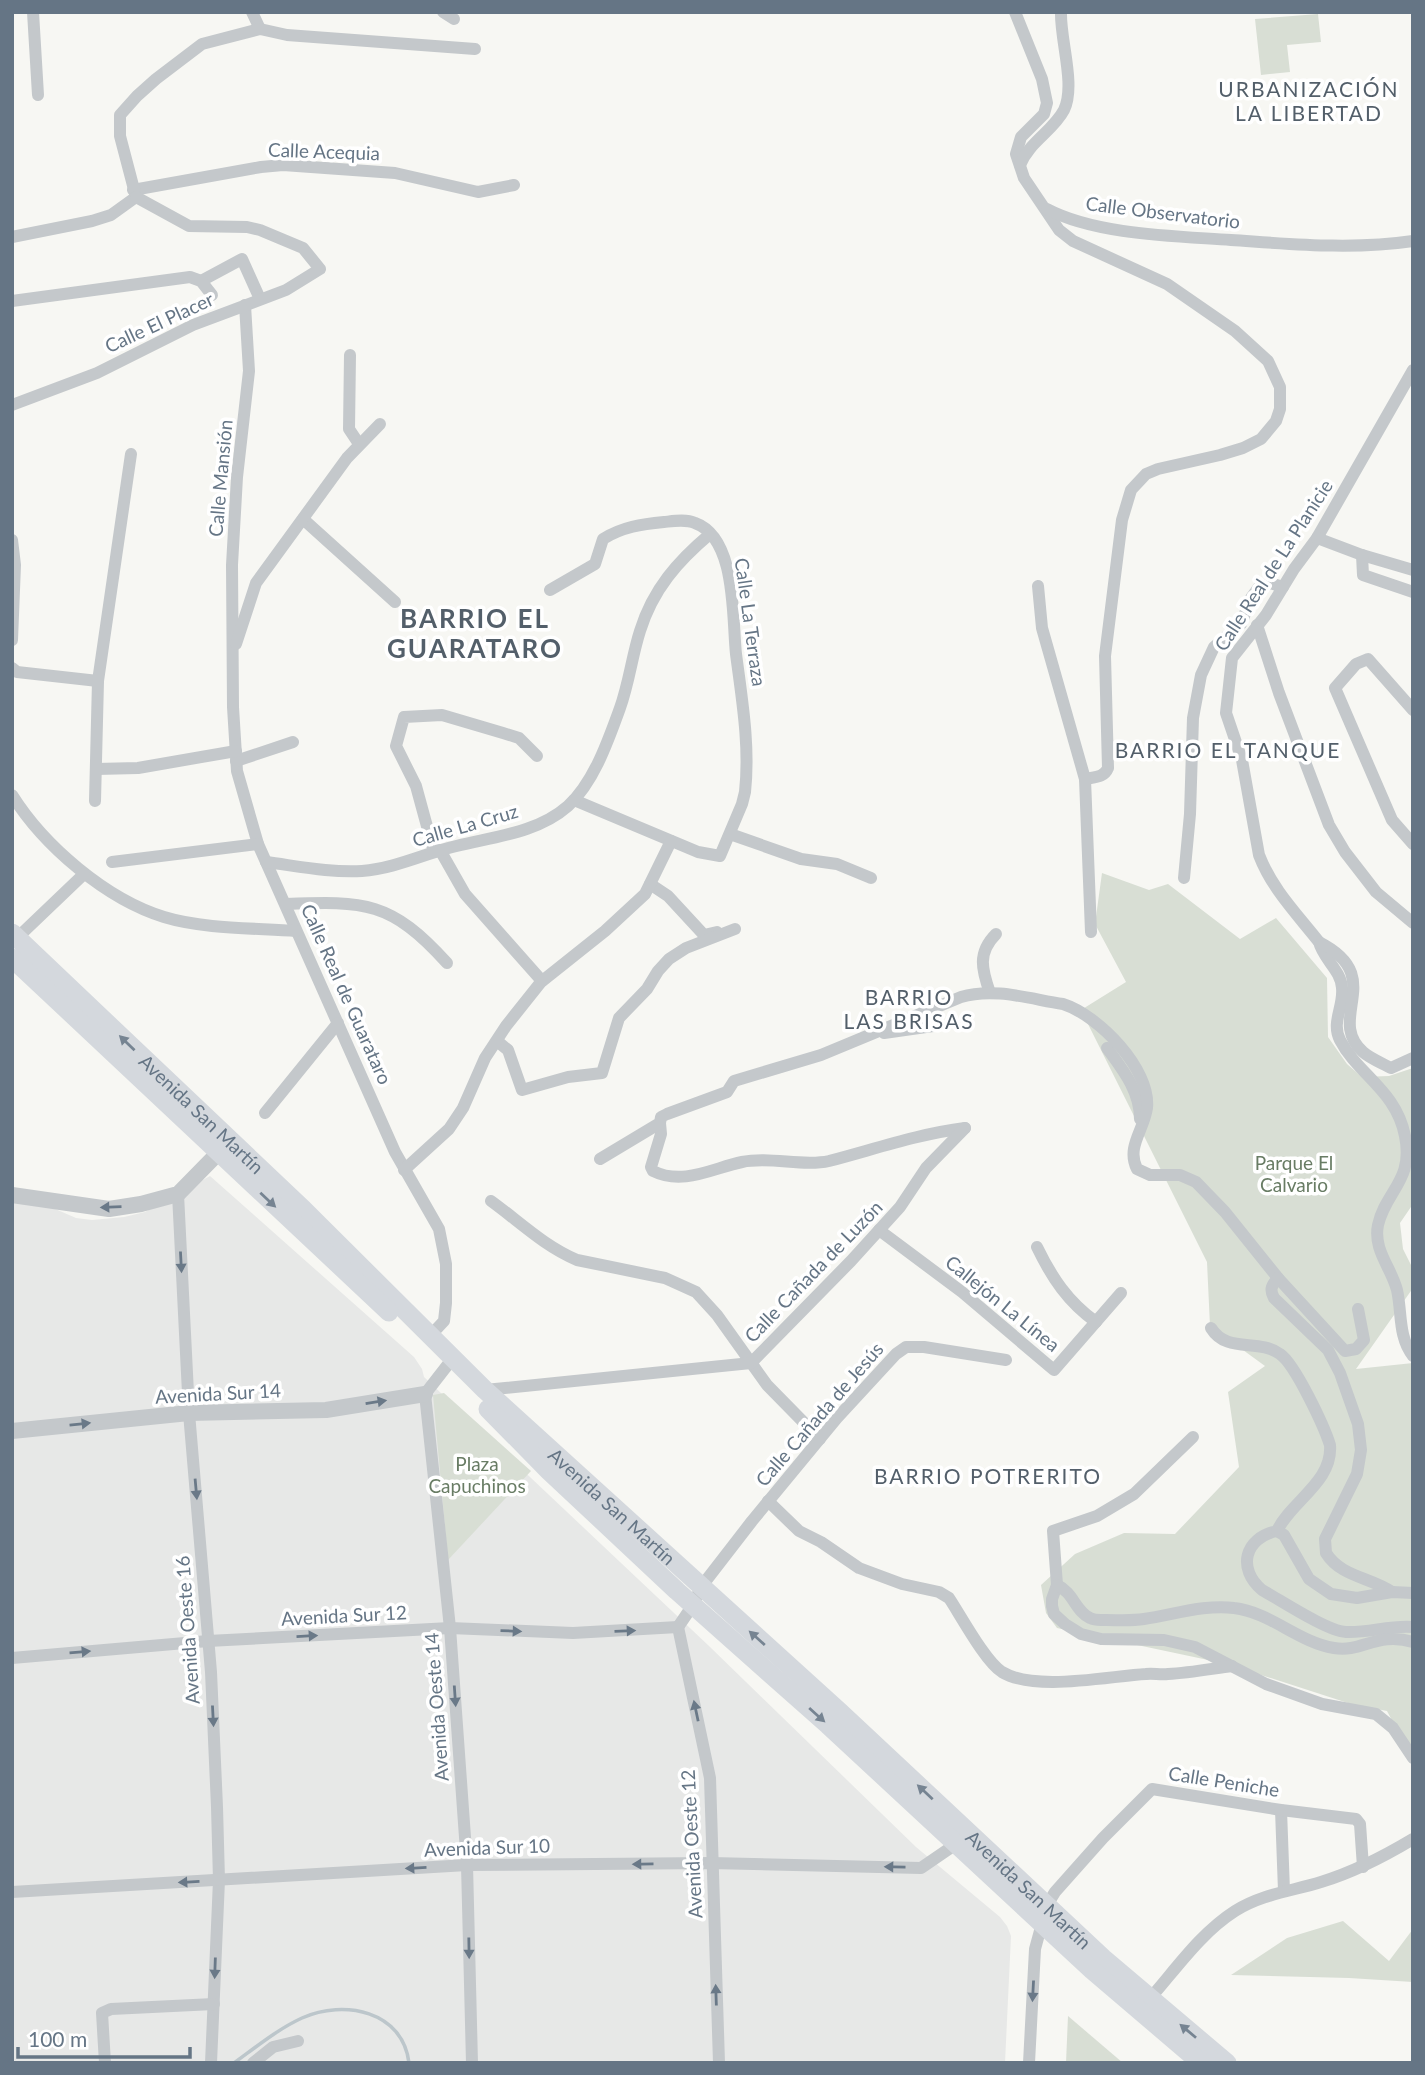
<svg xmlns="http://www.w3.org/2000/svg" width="1425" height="2075" viewBox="0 0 1425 2075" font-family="Lato,sans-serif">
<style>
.built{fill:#e7e8e7}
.green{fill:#d8ded4}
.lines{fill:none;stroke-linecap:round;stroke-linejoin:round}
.stream{stroke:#bcc6cb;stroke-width:3.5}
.minor{stroke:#c4c8cb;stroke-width:12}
.tertiary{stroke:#c4c8cb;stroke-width:16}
.secondary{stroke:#d4d8dd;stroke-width:19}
.oneway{fill:#768492}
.oneway2{fill:#6a7988}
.labels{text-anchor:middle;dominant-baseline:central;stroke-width:7;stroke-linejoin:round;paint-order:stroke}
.street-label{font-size:19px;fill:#657585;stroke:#fff}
.park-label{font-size:19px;fill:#687c64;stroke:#fff}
.neighbourhood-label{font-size:21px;letter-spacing:2px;fill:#535f6a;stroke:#fff}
.district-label{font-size:26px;font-weight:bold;letter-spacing:2px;fill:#535f6a;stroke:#fff}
</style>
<rect width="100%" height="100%" fill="#f7f7f3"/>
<path class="built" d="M210 1176 414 1357 422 1369 424 1377 709 1646 916 1847 1000 1917 1007 1926 1011 1936 1005 2063H12V1199L30 1198 76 1218 92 1220 124 1217 145 1212Z"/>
<g class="green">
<path d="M1318 14 1321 42 1287 45 1290 72 1261 75 1255 19Z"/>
<path d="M1102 873 1149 890 1168 884 1240 939 1276 918 1327 978 1328 1037 1347 1064 1362 1077 1389 1076 1413 1068V1204L1400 1223 1403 1249 1413 1269V1288L1356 1369 1413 1363V1760L1387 1711 1351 1704 1227 1664 1057 1628 1046 1613 1041 1585 1075 1554 1124 1533 1175 1534 1239 1467 1228 1392 1265 1366 1210 1326 1207 1262 1081 1010 1126 982 1095 924Z"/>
<path d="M444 1393 531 1471 448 1560 433 1395Z"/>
<path d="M1343 1921 1389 1961 1413 1929V1982L1349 1978 1231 1975 1287 1938Z"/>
<path d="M1068 2016 1123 2063H1066Z"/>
</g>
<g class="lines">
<path class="stream" d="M234 2063C256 2047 278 2029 302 2018 344 1999 403 2011 409 2063"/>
<g class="minor">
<path d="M33 12 38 95"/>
<path d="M252 12 260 29"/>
<path d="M443 12 454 19"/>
<path d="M1015 12 1042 79 1047 103 1044 114 1021 137 1016 154 1024 178 1059 230 1073 241 1167 284 1235 331 1268 361 1280 387V409L1276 421 1261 439 1243 448 1220 455 1158 469 1146 474 1131 490 1122 520 1105 656 1108 768C1104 778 1094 777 1085 779"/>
<path d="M1020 165C1029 142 1053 131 1064 110 1076 85 1060 40 1061 12"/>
<path d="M133 190 261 167 283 165 395 173 478 192 514 185"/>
<path d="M136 197 120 136V115L137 96 156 79 202 44 260 29 287 35 475 49"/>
<path d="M1047 209C1096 235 1176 236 1231 240 1292 244 1352 250 1413 241"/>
<path d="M12 237 92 221 111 215 136 197"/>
<path d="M201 281 242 259 260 299"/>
<path d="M12 301 190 277 201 281 212 295"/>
<path d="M245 305 249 371 237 477 232 565 233 707 237 771 258 844 395 1152 439 1229 446 1264V1303L444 1321 430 1336"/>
<path d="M350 355 349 429 359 444"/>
<path d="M1413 370 1317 538 1294 569 1266 615 1232 658 1226 713 1242 760 1259 855C1272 889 1297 914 1319 942 1323 959 1341 970 1342 988 1344 1007 1331 1022 1340 1040 1358 1075 1396 1090 1405 1136 1414 1181 1386 1190 1378 1225 1373 1250 1391 1267 1397 1290 1402 1312 1398 1337 1413 1356"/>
<path d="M12 405 97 373 193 325 286 290 320 269 303 248 260 230 247 227 189 226 136 197"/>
<path d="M303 519 395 602"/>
<path d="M1317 538 1362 555 1413 570"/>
<path d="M12 540 15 565 12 640"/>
<path d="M1362 555 1363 575 1413 592"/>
<path d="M1038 586 1042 628 1085 779 1091 932"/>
<path d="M550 590 595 564 603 539C622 527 642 524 664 522 674 521 686 519 695 523 737 538 732 618 736 654 742 700 750 746 745 792L742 804 720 856 698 852 574 800"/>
<path d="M1257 625 1279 693 1329 825 1345 852 1376 892 1413 923"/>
<path d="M236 644 256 583 347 458 380 424"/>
<path d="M12 668 17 672 98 681"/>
<path d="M1413 710 1368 659 1356 664 1335 688 1392 820 1413 844"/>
<path d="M236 761 293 742"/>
<path d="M96 769 138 768 236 751"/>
<path d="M12 795C44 846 106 899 164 917 203 929 255 928 296 931"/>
<path d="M95 801 98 681 131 454"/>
<path d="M730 834 801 859 837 864 871 878"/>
<path d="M440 850 465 894 542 981"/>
<path d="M434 852 416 786 396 746 404 717 442 715 503 733 519 738 537 756"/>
<path d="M112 862 258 844"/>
<path d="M266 862C297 866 331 873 362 871 388 869 413 859 438 851 481 837 533 837 568 806 594 782 608 741 620 708 629 683 632 656 640 631 653 589 678 561 710 534"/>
<path d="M1184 878 1190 814 1193 718 1201 675 1214 647 1241 624 1251 598 1259 587 1270 583 1283 587"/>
<path d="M650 884 668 896 704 935 717 932"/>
<path d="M286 904C365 901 391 901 447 963"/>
<path d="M17 938 84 874"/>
<path d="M1319 942C1388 977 1325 1018 1363 1052 1371 1059 1382 1063 1391 1068L1413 1058"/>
<path d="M990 993C982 970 977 953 996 934"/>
<path d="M884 1033 940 1025"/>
<path d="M497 1041 508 1050 522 1090 568 1077 602 1073 619 1018 647 989 658 971 669 959 686 948 735 929"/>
<path d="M1107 1048C1123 1070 1140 1091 1140 1119"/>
<path d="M265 1113 338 1023"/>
<path d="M660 1123 661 1134 651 1167 653 1171C683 1186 713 1168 742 1162 770 1156 803 1167 829 1161 875 1149 918 1134 965 1128"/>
<path d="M600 1159 660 1123 661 1117 667 1114 727 1092 734 1081 821 1055 961 997C994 987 1030 999 1063 1004 1098 1015 1151 1069 1147 1108 1144 1130 1126 1147 1137 1169L1150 1175H1180L1196 1182 1225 1212 1278 1278 1345 1351 1356 1349 1364 1340 1358 1309"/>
<path d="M404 1170 449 1129 463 1108 485 1058 506 1026 541 982 605 931 645 894 671 841"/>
<path d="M178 1194 189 1413 211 1672 217 1807 219 1880 211 2063"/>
<path d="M491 1201C520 1222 544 1246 577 1260L665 1278 696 1292 717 1315 767 1385 820 1439"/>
<path d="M879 1230 962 1292 1054 1370 1121 1293"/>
<path d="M1037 1247C1052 1278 1068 1302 1096 1322"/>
<path d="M1278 1278C1272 1285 1269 1289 1274 1298L1328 1350 1340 1373 1358 1424 1361 1450 1357 1474 1325 1539 1326 1553C1341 1577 1370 1577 1392 1592"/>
<path d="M1211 1328C1227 1354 1258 1338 1280 1354 1295 1364 1324 1426 1330 1445 1333 1482 1291 1501 1277 1531 1244 1538 1237 1569 1262 1590 1282 1601 1327 1631 1346 1632 1369 1633 1390 1625 1413 1627"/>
<path d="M453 1358 425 1394 450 1628 467 1865 472 2063"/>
<path d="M485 1390 751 1363 851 1261 900 1207 926 1168 965 1128"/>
<path d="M1193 1437 1134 1494 1097 1516 1053 1531 1057 1585 1052 1599V1606L1054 1614 1065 1624 1081 1634 1101 1639 1164 1640 1195 1647 1266 1684 1322 1704 1376 1714 1393 1728 1413 1758"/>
<path d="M768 1501 799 1531 821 1542 859 1568 902 1584 939 1592 949 1598C961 1616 985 1661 1002 1672 1035 1692 1109 1676 1146 1674 1153 1673 1160 1675 1168 1674 1189 1673 1210 1669 1232 1666"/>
<path d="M1277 1531 1284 1535 1309 1579 1331 1594 1357 1598 1392 1592 1413 1593"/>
<path d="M1057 1585C1074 1593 1075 1611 1090 1618 1096 1621 1100 1620 1106 1620 1119 1620 1131 1621 1144 1619 1173 1615 1205 1604 1234 1608 1270 1612 1298 1642 1334 1648 1362 1653 1377 1631 1413 1642"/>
<path d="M678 1627 693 1605 701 1587 752 1521 837 1418 896 1354 906 1347H924L1006 1360"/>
<path d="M678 1627 710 1778 719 2063"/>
<path d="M12 1658 208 1641 450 1628 573 1633 678 1627"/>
<path d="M1281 1810 1284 1891"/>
<path d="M12 1892 467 1865 711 1863 921 1868 956 1844"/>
<path d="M1146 2003C1174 1972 1199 1934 1235 1911 1262 1894 1292 1891 1321 1882 1354 1872 1383 1857 1413 1839"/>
<path d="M105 2063 102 2013 111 2009 214 2004"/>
<path d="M253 2063 273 2047 298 2041"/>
<path d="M1029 2063 1035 1949 1047 1905 1055 1892 1103 1838 1152 1789 1281 1810 1356 1819 1360 1824 1363 1867"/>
</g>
<g class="tertiary">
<path d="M12 1195 109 1209 141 1204 178 1194 227 1144"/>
<path d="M12 1431 189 1413 326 1410 425 1394"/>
</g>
<g class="secondary">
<path id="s1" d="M12 933 304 1210 485 1390 840 1712 1103 1958 1227 2063"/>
<path d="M12 958 389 1312"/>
<path d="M488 1409 549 1471 677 1591 828 1725 1092 1970 1201 2063"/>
</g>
</g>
<defs><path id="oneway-solid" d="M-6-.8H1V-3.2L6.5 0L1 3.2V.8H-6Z" transform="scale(1.75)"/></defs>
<g class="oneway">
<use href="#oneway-solid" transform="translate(127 1043) rotate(-136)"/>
<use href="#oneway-solid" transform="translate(268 1200) rotate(43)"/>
<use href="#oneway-solid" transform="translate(757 1638) rotate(-138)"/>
<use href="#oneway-solid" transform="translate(817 1715) rotate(42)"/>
<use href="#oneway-solid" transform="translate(925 1792) rotate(-137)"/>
<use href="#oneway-solid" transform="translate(1188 2031) rotate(-140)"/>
</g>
<g class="oneway2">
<use href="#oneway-solid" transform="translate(111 1207) rotate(178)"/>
<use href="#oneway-solid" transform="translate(181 1262) rotate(87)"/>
<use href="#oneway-solid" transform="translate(376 1402) rotate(-9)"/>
<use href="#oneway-solid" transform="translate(80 1424) rotate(-6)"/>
<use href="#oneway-solid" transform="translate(196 1489) rotate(85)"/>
<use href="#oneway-solid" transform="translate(511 1631) rotate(2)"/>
<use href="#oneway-solid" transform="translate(625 1631) rotate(-2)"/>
<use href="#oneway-solid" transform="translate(307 1636) rotate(-3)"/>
<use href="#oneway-solid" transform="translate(80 1652) rotate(-5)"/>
<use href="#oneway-solid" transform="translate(455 1696) rotate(86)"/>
<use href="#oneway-solid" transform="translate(696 1711) rotate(-102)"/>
<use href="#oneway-solid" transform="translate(213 1716) rotate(87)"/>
<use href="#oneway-solid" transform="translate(643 1864) rotate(179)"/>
<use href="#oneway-solid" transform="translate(895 1867) rotate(-179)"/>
<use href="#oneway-solid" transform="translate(416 1868) rotate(177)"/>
<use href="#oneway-solid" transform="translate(189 1882) rotate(177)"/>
<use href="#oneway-solid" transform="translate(469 1948) rotate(89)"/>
<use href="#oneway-solid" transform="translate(215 1968) rotate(92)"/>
<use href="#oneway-solid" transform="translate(1033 1991) rotate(93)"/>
<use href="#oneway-solid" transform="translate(716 1995) rotate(-92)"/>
</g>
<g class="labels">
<g class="street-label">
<text transform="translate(324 151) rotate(2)">Calle Acequia</text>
<text transform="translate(1163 212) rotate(7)">Calle Observatorio</text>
<text transform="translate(159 322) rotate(-25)">Calle El Placer</text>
<text transform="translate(220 478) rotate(-85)">Calle Mansión</text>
<text transform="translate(1273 565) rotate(-57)">Calle Real de La Planicie</text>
<text transform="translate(751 622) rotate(82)">Calle La Terraza</text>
<text transform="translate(465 825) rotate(-16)">Calle La Cruz</text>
<text transform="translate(347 994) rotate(66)">Calle Real de Guarataro</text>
<text stroke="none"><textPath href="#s1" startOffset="262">Avenida San Martín</textPath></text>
<text transform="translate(813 1271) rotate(-46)">Calle Cañada de Luzón</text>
<text transform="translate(1003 1303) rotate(39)">Callejón La Línea</text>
<text transform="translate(218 1393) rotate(-3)">Avenida Sur 14</text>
<text transform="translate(819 1414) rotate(-49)">Calle Cañada de Jesús</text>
<text stroke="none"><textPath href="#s1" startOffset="830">Avenida San Martín</textPath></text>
<text transform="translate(344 1615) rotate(-3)">Avenida Sur 12</text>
<text transform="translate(187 1630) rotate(-94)">Avenida Oeste 16</text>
<text transform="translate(436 1707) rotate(-94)">Avenida Oeste 14</text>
<text transform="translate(1224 1781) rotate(9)">Calle Peniche</text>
<text transform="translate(691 1844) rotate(-93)">Avenida Oeste 12</text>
<text transform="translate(487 1847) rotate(-2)">Avenida Sur 10</text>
<text stroke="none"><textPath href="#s1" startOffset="1396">Avenida San Martín</textPath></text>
</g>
<g class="park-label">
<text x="1294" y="1162">Parque El<tspan x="1294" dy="22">Calvario</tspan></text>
<text x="477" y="1463">Plaza<tspan x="477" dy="22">Capuchinos</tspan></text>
</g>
<g class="neighbourhood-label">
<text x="1309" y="88">URBANIZACIÓN<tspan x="1309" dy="24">LA LIBERTAD</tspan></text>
<text x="1228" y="749">BARRIO EL TANQUE</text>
<text x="909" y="996">BARRIO<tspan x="909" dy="24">LAS BRISAS</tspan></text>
<text x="988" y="1475">BARRIO POTRERITO</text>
</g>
<g class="district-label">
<text x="475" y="618">BARRIO EL<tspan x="475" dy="30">GUARATARO</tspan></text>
</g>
</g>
<rect width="1425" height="2075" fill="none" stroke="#657585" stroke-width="28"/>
<path d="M18 2047v10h172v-10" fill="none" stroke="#657585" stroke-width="3.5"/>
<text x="28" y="2047" font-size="21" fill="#657585" stroke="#ffffff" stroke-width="5" paint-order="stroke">100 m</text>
</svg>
